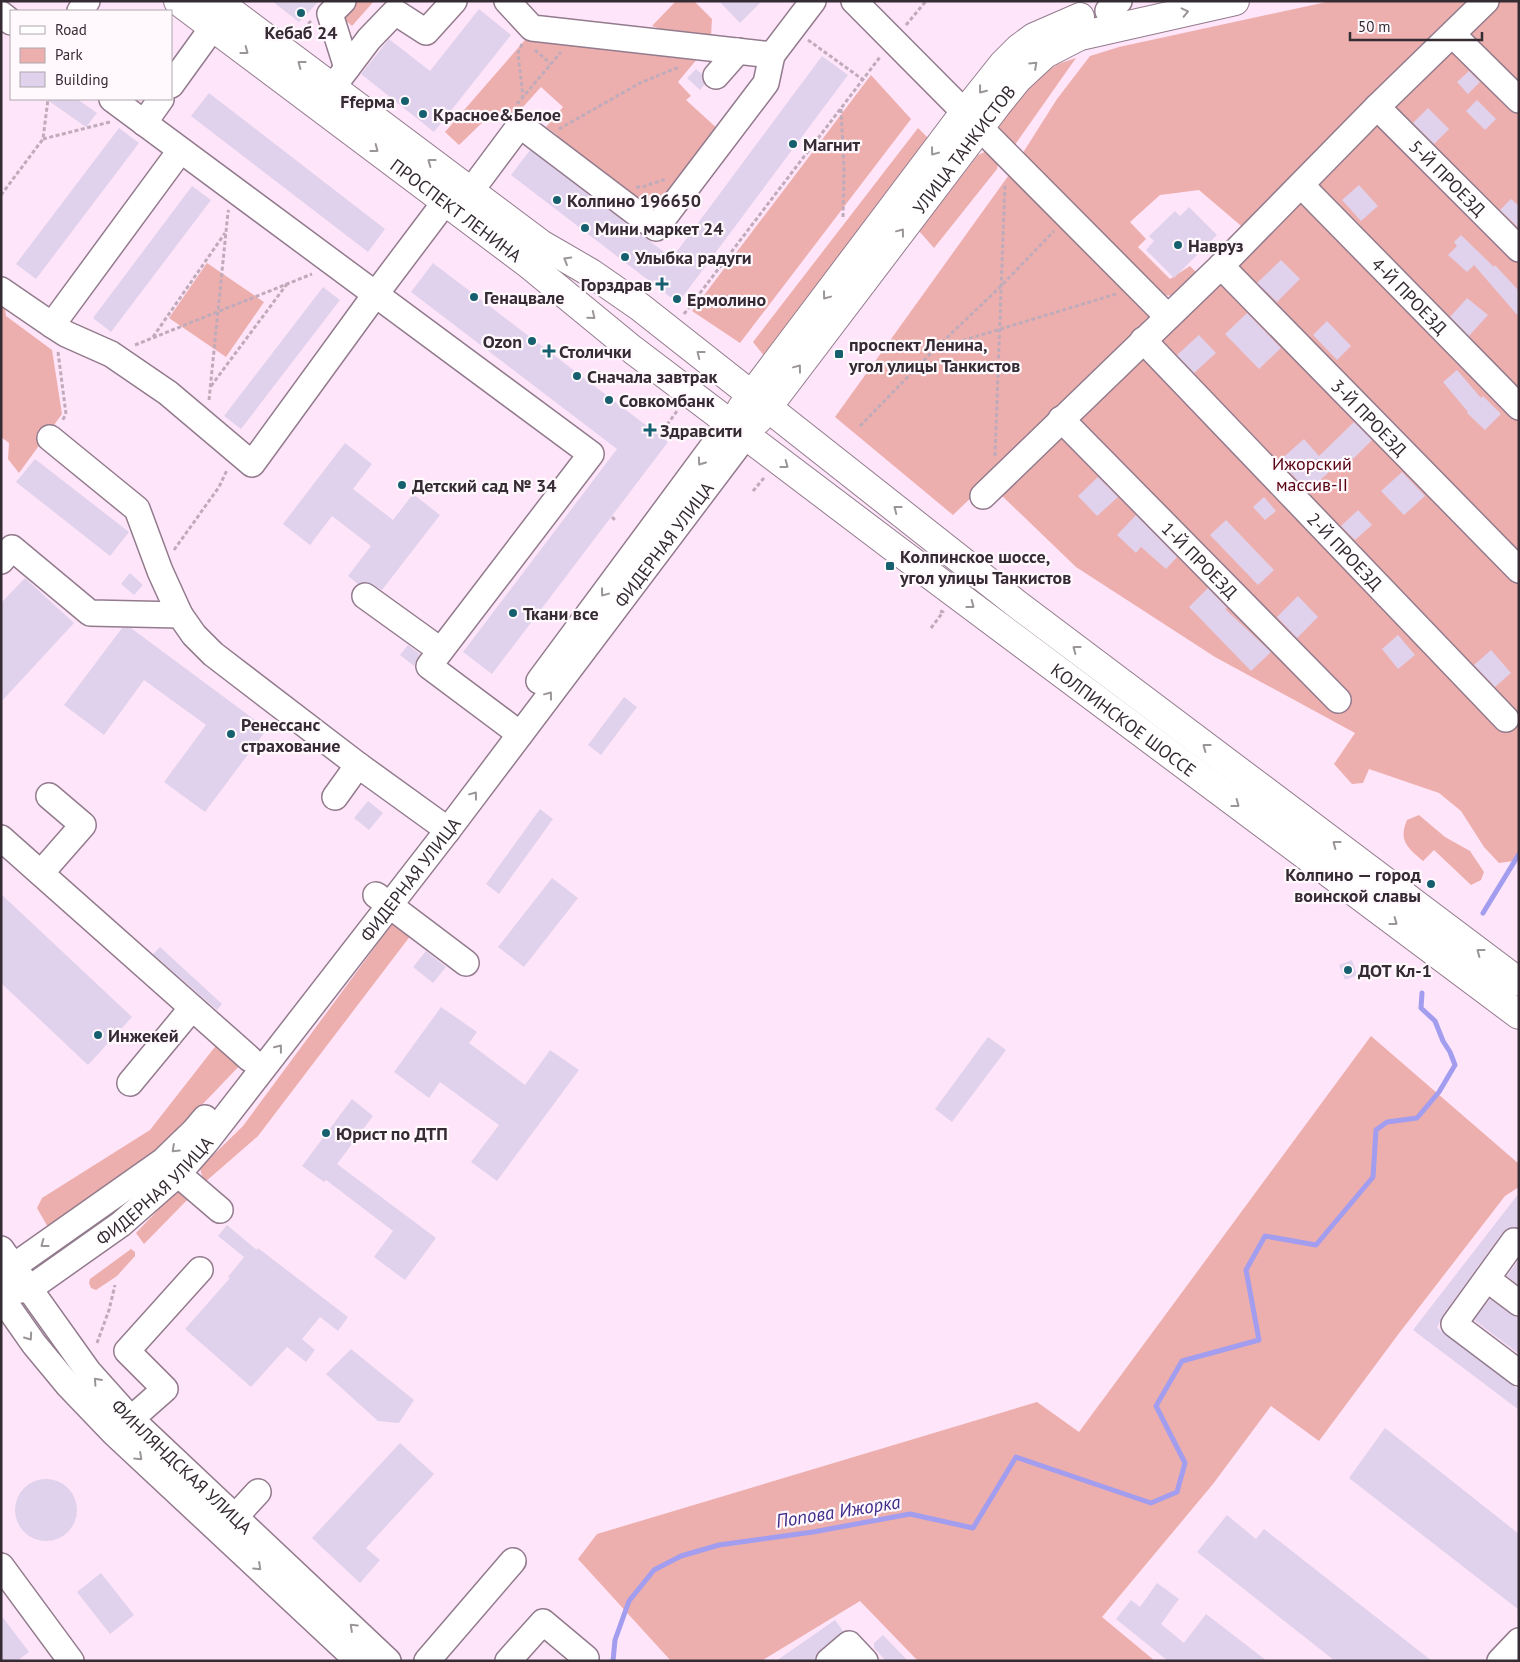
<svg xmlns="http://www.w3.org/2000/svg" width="1520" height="1662" viewBox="0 0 1520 1662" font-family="'PT Sans',sans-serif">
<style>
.green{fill:#edafad}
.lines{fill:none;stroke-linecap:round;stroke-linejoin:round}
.stream{stroke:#a29dee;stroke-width:5}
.building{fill:#e0d2ec}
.minor-casing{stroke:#927b8d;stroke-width:28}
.major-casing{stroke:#927b8d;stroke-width:30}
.path{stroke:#c0abbb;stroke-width:3;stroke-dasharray:4 2.5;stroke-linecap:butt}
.minor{stroke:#fff;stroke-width:25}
.major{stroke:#fff;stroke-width:28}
.oneway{stroke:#9a9599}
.poi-dot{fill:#165f6e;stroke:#fff9fd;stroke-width:2}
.labels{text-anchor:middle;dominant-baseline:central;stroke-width:4.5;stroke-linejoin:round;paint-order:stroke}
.poi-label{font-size:18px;font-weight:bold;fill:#352b33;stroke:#fff9fd;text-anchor:start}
.street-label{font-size:18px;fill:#352b33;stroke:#fff9fd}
.park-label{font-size:18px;fill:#58000f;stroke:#fff9fd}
.water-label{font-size:19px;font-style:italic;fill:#3f2d8a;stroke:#fff9fd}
</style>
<rect width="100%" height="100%" fill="#ffe5f9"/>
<g class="green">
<path d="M354 1H374L352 26 341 16Z"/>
<path d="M676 1H694L712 19 711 36 669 32 652 26Z"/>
<path d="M1331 1H1479L1246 230 1199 190 1160 195 1130 222 1146 239 1138 247 1170 279 1190 266 1202 278 1182 296 1154 295 1019 159 1057 99 1090 56 1119 47Z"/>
<path d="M1496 1H1519V851L1513 861 1499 863 1484 847 1461 811 1439 793 1369 769 1363 783 1352 784 1334 764 1355 733 1215 657 1076 567 999 493Z"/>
<path d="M532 32 702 53 678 82 691 96 686 100 720 131 653 213 560 145 557 135 546 127 563 107 541 87 514 117 487 118 459 145 445 132Z"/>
<path d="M1076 58 1012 149 992 131 1038 77 1058 64Z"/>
<path d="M871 75 911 119 740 343 692 311Z"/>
<path d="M918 128 931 141 765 357 753 342Z"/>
<path d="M987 151 999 158 997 169 934 248 919 231 978 155Z"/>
<path d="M1011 172 1157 319 953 515 835 417Z"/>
<path d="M207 263 264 302 226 357 169 318Z"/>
<path d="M1 296 4 298 6 316 52 350 62 414 19 473 8 459 9 443 1 437Z"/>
<path d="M1419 815 1445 837 1470 851 1484 872 1481 880 1471 885 1434 850 1423 861C1408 848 1398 841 1407 820Z"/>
<path d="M392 924 411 935 258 1136 204 1183 200 1168 243 1126Z"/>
<path d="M1371 1036 1519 1164V1187L1505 1196 1400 1332 1319 1441 1271 1406 1213 1484 1102 1617 1155 1661H918L860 1601 761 1661H671L578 1559 597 1534 1037 1402 1079 1432Z"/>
<path d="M218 1043 243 1062 157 1152 49 1229 37 1208 42 1198 150 1130Z"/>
<path d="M176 1191 191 1196 144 1244 136 1233Z"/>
<path d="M131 1249 135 1252V1256L117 1276 96 1290 91 1288 89 1283 90 1279Z"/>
</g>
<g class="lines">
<g class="stream">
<path d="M1483 913 1519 854"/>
<path d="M613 1661 615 1640 629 1601 654 1570 681 1556 719 1545 813 1532 910 1514 973 1528 1016 1457 1151 1503 1177 1492 1185 1463 1156 1406 1182 1361 1259 1340 1246 1270 1265 1236 1316 1245 1373 1177 1376 1130 1387 1122 1417 1118 1439 1092 1455 1065 1450 1052 1443 1041 1435 1021 1421 1008 1422 993"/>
</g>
</g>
<g class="building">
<path d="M272 1H319L299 22Z"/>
<path d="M719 1H762L740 23Z"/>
<path d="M479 9 511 35 434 132 361 74 389 39 430 71Z"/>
<path d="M822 56 848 75 678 303 511 175 530 150 672 258Z"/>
<path d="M696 69 702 74V80L705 84 700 90 687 78Z"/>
<path d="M1469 71 1480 82 1468 94 1457 82Z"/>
<path d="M209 93 385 229 368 252 191 116Z"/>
<path d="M46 99H77L97 113 86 127Z"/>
<path d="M1477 100 1496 119 1485 130 1466 111Z"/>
<path d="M1428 108 1449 129 1434 144 1413 123Z"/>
<path d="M119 128 139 143 36 279 16 264Z"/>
<path d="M1359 185 1378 206 1361 221 1342 200Z"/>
<path d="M192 186 211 200 111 332 93 318Z"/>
<path d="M1511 199 1519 206V228L1500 210Z"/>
<path d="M1189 207 1217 235 1174 278 1146 250 1154 241 1149 236 1175 211 1180 216Z"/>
<path d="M1461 235 1494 267 1495 265 1519 291V317L1474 265 1467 272 1448 255 1457 246 1454 242Z"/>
<path d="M1281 260 1300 279 1277 302 1257 283Z"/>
<path d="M433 263 668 442 492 674 463 652 617 449 411 292Z"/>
<path d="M323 287 340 300 241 429 224 416Z"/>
<path d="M1467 298 1488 315 1469 336 1450 317Z"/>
<path d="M1247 313 1281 348 1259 369 1225 334Z"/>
<path d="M1327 321 1351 346 1337 360 1313 335Z"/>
<path d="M1199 335 1216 353 1194 373 1177 355Z"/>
<path d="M1457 370 1481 398 1483 396 1501 414 1485 430 1467 413 1468 412 1443 382Z"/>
<path d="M1354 422 1372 440 1353 459 1348 455 1308 491 1279 461 1304 439 1319 456Z"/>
<path d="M345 443 372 464 353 489 393 520 413 494 440 515 382 590 367 582 358 584 348 576 371 546 332 516 310 545 283 524Z"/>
<path d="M35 459 129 532 110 556 16 482Z"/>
<path d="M1402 472 1425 496 1404 515 1381 491Z"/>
<path d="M1098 477 1118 497 1097 516 1078 496Z"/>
<path d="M1264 497 1276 511 1265 520 1253 507Z"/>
<path d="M1358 510 1372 525 1355 540 1341 526Z"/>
<path d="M1136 515 1177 557 1166 569 1141 547 1136 553 1117 535Z"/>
<path d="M1226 520 1274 570 1258 585 1210 535Z"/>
<path d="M130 573 143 585 134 595 121 584Z"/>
<path d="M25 578 74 623 1 702V603Z"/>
<path d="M1208 588 1227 608 1225 609 1271 652 1251 671 1189 607Z"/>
<path d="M1298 596 1318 617 1297 638 1277 617Z"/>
<path d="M122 628H131L267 729 205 812 164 782 206 725 144 680 104 735 64 705Z"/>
<path d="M1398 635 1415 655 1398 669 1382 649Z"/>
<path d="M408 645 420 654 414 666 400 655Z"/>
<path d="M1491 650 1511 673 1495 687 1474 665Z"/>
<path d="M624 697 637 707 601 755 588 745Z"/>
<path d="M368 801 383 813 369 830 354 818Z"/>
<path d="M540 809 553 819 499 894 486 884Z"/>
<path d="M552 878 578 898 524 967 498 947Z"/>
<path d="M1 894 132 1017 88 1065 1 983Z"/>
<path d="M160 947 222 1004 217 1010 153 954Z"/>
<path d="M426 951 446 967 433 983 413 967Z"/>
<path d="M1352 960 1357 975 1345 980 1339 965Z"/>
<path d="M441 1007 477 1032 469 1043 525 1085 550 1050 579 1070 497 1181 471 1162 499 1125 440 1082 429 1098 394 1072Z"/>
<path d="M988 1037 1006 1050 952 1122 935 1109Z"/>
<path d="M352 1099 373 1116 337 1164 436 1238 405 1280 374 1257 393 1231 326 1180 324 1182 302 1166Z"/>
<path d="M1519 1193V1228H1508L1502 1233 1442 1316 1437 1328 1519 1390V1410L1413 1330Z"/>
<path d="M227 1225 257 1250 258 1248 348 1317 338 1331 320 1317 302 1339 315 1350 306 1362 287 1347 251 1387 185 1329 230 1278 228 1277 244 1257 218 1236Z"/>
<path d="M1519 1259V1285L1507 1276Z"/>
<path d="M1490 1299 1510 1314 1519 1317V1354L1474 1320Z"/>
<path d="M351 1349 414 1400 399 1423 378 1421 326 1374Z"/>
<path d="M1385 1428 1519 1534V1610L1349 1478Z"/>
<path d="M400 1443 434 1474 366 1548 380 1560 360 1583 312 1538Z"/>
<circle cx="46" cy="1510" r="31"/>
<path d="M1227 1515 1256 1539 1264 1529 1432 1661H1335L1197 1552Z"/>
<path d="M101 1573 134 1615 110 1634 77 1592Z"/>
<path d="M1157 1583 1179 1599 1161 1624 1184 1643 1206 1614 1267 1661H1168L1116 1619 1131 1600 1140 1607Z"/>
<path d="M1 1615 29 1652 17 1661H1Z"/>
<path d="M835 1620 843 1631 820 1650 816 1656 815 1661H776Z"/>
<path d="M883 1635 908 1661H886L874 1648V1643Z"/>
</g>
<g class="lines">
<g class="minor-casing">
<g id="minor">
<path d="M343 1 330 14 347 68"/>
<path d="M507 1 532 28 772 55"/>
<path d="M854 1 1168 317"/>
<path d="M80 11 87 1"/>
<path d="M1108 11 1119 1"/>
<path d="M1 14 11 22"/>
<path d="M1453 35 1519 100"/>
<path d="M716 76 738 51"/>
<path d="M171 85 213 27"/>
<path d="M332 88 369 39 395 12 426 32 454 1"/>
<path d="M112 99 591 454 429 666 520 734"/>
<path id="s1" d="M1377 107 1519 249"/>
<path d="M144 123 161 99"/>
<path id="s2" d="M1301 185 1519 407"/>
<path d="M470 192 520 125 656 228 766 83 772 55 813 1"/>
<path id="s3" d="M1221 266 1519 570"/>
<path d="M1 290 52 325 66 334 111 354 168 393 252 464 375 295 445 202"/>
<path d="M52 325 180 151"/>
<path id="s4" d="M1143 340 1506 719"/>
<path id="s5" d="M1061 419 1338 700"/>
<path d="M50 438 137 509 160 571 180 615 194 635 213 654 358 765 448 830"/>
<path d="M983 496 1221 266 1377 107 1486 1"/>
<path d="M1 561 12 548 90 613 180 615"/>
<path d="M365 596 440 650"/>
<path d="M539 681 730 423"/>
<path d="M335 797 358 765"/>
<path d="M1 838 250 1059"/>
<path d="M41 873 83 825 49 796"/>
<path d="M376 895 466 963"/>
<path d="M130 1083 192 1008"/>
<path d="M178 1174 220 1210"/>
<path d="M1519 1244 1514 1241 1454 1324 1519 1373"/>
<path id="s6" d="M1 1249 88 1371 131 1419 388 1661"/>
<path d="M1487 1279 1519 1303"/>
<path d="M1 1288 14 1266 163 1161 194 1131 205 1118"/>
<path id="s7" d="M1 1293 29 1289 121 1224 178 1174 206 1142 448 830 746 435"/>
<path d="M1 1297 34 1344 68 1385 114 1433 358 1661"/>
<path d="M131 1419 165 1389 127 1351 200 1270"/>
<path d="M235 1517 258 1492"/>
<path d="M1 1566 71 1661"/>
<path d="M427 1661 513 1561"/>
<path d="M508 1661 543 1622 586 1658"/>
<path d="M829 1661 849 1644 865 1661"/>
<path d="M1500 1661 1519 1641"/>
</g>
</g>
<g class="major-casing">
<g id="major">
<path id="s8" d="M178 1 527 263 633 350 901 553 1519 1015"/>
<path d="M217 1 541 244 591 273 640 307 1018 605 1519 982"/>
<path d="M741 409 964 113 1003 64 1019 48 1034 37 1080 17"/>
<path id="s9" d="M758 420 997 105 1018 79 1045 54 1080 36 1235 1"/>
</g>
</g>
<g class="path">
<path d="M906 25 926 1"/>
<path d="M299 33 311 21"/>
<path d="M808 40 862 79"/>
<path d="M522 44 518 53 523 97"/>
<path d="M535 50 551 64"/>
<path d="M517 104 561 52"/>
<path d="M841 109 844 169 843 218"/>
<path d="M559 129 640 83 679 67"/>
<path d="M43 139 110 122"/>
<path d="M636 187H642L666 179"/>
<path d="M1 195 43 139 48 99"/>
<path d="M684 314 880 57"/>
<path d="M153 337 225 233"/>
<path d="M135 345 312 274"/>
<path d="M938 348 1116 294"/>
<path d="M58 352 66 414 62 421"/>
<path d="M211 386 287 284"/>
<path d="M209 400 228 212 229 210"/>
<path d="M667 425 677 411"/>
<path d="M860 426 935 349 1001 286 1054 231"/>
<path d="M995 456 1005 183"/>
<path d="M753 491 764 478 765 480"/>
<path d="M612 517 615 520"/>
<path d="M174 550 219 487 227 470"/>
<path d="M931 628 943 612 940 611"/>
<path d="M97 1343 109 1310 115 1285"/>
</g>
<use href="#minor" class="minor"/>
<use href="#major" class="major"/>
</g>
<defs><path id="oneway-chevron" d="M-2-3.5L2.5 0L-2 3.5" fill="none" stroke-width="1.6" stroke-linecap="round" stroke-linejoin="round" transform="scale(1.25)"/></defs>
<g class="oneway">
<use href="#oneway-chevron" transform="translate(1185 12) rotate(-13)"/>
<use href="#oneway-chevron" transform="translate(245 51) rotate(37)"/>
<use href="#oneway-chevron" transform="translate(301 64) rotate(-143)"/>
<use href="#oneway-chevron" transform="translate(1034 65) rotate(-43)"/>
<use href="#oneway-chevron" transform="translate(982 90) rotate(128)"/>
<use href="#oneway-chevron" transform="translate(375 149) rotate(37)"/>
<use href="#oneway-chevron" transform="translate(934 152) rotate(127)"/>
<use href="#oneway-chevron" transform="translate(431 162) rotate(-143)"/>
<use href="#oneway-chevron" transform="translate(901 232) rotate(-53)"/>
<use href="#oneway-chevron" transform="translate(567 260) rotate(-150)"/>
<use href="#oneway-chevron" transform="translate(826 296) rotate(127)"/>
<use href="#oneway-chevron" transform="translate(592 316) rotate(39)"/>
<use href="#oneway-chevron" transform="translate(700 354) rotate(-142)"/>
<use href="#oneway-chevron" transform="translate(798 368) rotate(-53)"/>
<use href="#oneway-chevron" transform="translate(701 462) rotate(126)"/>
<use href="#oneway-chevron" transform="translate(785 465) rotate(37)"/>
<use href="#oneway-chevron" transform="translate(897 509) rotate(-142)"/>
<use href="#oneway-chevron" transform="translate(604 593) rotate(127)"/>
<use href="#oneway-chevron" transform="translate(971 605) rotate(37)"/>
<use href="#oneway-chevron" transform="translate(1076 649) rotate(-143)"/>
<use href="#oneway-chevron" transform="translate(549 695) rotate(-53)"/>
<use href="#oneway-chevron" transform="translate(1206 747) rotate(-143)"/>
<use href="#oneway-chevron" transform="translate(474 795) rotate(-53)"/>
<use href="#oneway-chevron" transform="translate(1236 804) rotate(37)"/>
<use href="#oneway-chevron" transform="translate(1336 844) rotate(-143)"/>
<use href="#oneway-chevron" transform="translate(1394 922) rotate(37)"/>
<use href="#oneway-chevron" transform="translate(1480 952) rotate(-143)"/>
<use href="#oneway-chevron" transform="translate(279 1048) rotate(-52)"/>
<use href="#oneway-chevron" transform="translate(175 1149) rotate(137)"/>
<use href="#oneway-chevron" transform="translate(44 1244) rotate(143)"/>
<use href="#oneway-chevron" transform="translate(29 1337) rotate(55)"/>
<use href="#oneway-chevron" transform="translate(97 1381) rotate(-132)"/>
<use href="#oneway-chevron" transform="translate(139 1457) rotate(43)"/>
<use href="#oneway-chevron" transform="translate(258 1567) rotate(43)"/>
<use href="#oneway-chevron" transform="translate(353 1627) rotate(-137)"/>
</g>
<g class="poi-dot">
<circle cx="301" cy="13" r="5"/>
<circle cx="405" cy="101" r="5"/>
<circle cx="423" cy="114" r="5"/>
<circle cx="793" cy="144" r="5"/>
<circle cx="557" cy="200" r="5"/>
<circle cx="585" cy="228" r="5"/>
<circle cx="1178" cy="245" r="5"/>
<circle cx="625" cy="257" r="5"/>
<path d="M659.5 276.5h5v5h5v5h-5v5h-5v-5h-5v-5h5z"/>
<circle cx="474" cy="297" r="5"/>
<circle cx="677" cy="299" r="5"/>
<circle cx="532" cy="341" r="5"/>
<path d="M546.5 343.5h5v5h5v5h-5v5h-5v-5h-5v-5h5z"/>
<rect x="834" y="349" width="10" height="10" rx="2.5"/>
<circle cx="577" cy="376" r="5"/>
<circle cx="609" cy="400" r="5"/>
<path d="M647.5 422.5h5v5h5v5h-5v5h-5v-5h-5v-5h5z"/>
<circle cx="402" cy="485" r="5"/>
<rect x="885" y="561" width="10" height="10" rx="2.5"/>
<circle cx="513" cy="613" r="5"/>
<circle cx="231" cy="734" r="5"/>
<circle cx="1431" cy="884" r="5"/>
<circle cx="1348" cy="970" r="5"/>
<circle cx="98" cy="1035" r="5"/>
<circle cx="326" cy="1133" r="5"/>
</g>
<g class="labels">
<g class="poi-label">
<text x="301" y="32" text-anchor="middle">Кебаб 24</text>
<text x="395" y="101" text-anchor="end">Ffерма</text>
<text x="433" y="114">Красное&amp;Белое</text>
<text x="803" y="144">Магнит</text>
<text x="567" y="200">Колпино 196650</text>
<text x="595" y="228">Мини маркет 24</text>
<text x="1188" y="245">Навруз</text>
<text x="635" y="257">Улыбка радуги</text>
<text x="652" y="284" text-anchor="end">Горздрав</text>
<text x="484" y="297">Генацвале</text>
<text x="687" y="299">Ермолино</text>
<text x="522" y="341" text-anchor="end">Ozon</text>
<text x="849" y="344">проспект Ленина,<tspan x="849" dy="21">угол улицы Танкистов</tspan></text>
<text x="559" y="351">Столички</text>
<text x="587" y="376">Сначала завтрак</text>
<text x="619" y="400">Совкомбанк</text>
<text x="660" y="430">Здравсити</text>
<text x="412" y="485">Детский сад № 34</text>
<text x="900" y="556">Колпинское шоссе,<tspan x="900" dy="21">угол улицы Танкистов</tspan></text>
<text x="523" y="613">Ткани все</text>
<text x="241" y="724">Ренессанс<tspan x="241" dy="21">страхование</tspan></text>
<text x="1421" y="874" text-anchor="end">Колпино — город<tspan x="1421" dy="21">воинской славы</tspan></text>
<text x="1358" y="970">ДОТ Кл-1</text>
<text x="108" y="1035">Инжекей</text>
<text x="336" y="1133">Юрист по ДТП</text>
</g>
<g class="street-label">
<text stroke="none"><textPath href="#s9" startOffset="340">УЛИЦА ТАНКИСТОВ</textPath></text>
<text stroke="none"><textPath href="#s1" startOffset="100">5-Й ПРОЕЗД</textPath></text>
<text stroke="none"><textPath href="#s8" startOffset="348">ПРОСПЕКТ ЛЕНИНА</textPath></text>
<text stroke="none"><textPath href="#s2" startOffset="155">4-Й ПРОЕЗД</textPath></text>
<text stroke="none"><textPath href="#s3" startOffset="212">3-Й ПРОЕЗД</textPath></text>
<text stroke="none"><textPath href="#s7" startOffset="1012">ФИДЕРНАЯ УЛИЦА</textPath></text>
<text stroke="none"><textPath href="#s4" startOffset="292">2-Й ПРОЕЗД</textPath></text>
<text stroke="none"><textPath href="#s5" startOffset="198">1-Й ПРОЕЗД</textPath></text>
<text stroke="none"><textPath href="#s8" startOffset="1188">КОЛПИНСКОЕ ШОССЕ</textPath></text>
<text stroke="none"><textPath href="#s7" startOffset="592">ФИДЕРНАЯ УЛИЦА</textPath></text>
<text stroke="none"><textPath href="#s7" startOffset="188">ФИДЕРНАЯ УЛИЦА</textPath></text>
<text stroke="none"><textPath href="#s6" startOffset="284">ФИНЛЯНДСКАЯ УЛИЦА</textPath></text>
</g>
<g class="park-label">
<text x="1312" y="463">Ижорский<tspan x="1312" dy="21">массив-II</tspan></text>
</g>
<g class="water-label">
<text transform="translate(838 1511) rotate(-9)">Попова Ижорка</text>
</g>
</g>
<rect width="1520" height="1662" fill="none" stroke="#352b33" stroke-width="5"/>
<rect x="10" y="10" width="162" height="90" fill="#fff9fd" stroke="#aea7ac"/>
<rect x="20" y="26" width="25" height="8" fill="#ffffff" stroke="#aea7ac"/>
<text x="55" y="35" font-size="15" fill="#352b33">Road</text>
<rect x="20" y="48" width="25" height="15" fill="#edafad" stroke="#aea7ac"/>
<text x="55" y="60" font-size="15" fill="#352b33">Park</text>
<rect x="20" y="72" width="25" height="15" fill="#e0d2ec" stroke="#aea7ac"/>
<text x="55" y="85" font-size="15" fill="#352b33">Building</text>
<path d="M1350 32v8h132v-8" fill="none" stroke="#352b33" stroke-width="2.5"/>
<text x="1358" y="32" font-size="15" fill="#352b33" stroke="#fff9fd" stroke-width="4" paint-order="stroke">50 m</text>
</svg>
